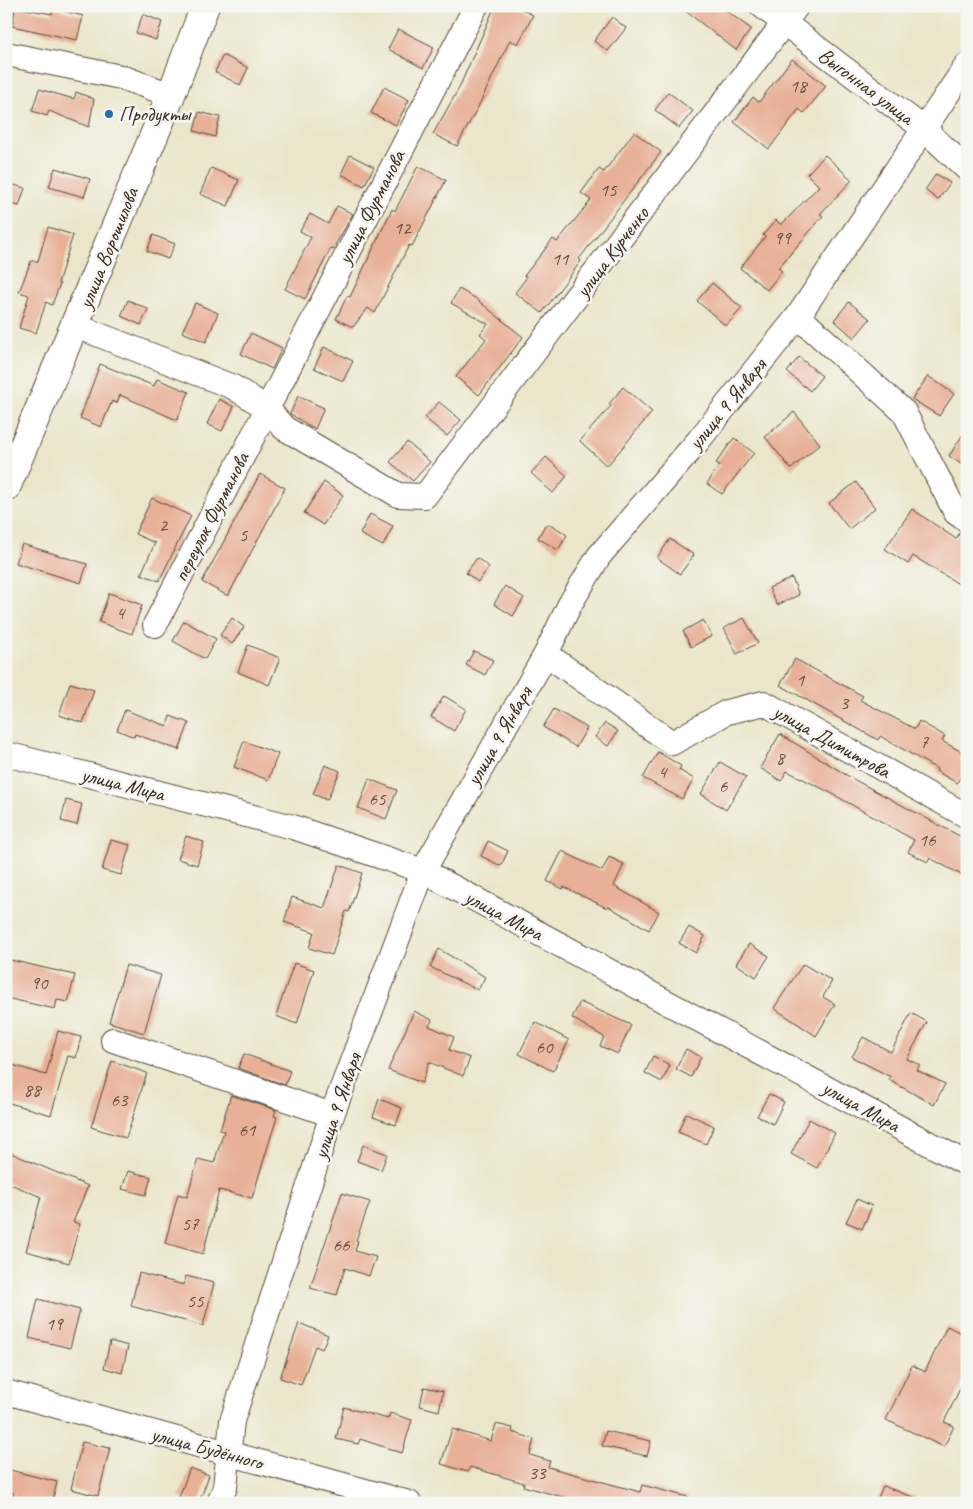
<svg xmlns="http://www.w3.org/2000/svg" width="973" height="1509" viewBox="0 0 973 1509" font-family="Caveat,sans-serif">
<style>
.building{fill:#e8b097}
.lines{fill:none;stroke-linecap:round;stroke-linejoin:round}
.minor-casing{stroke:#554638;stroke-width:26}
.major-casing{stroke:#554638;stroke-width:30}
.minor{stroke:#fff;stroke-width:24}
.major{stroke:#fff;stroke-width:28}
.poi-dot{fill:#1f6fb2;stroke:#f6f6f2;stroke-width:2}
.labels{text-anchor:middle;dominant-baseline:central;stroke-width:5;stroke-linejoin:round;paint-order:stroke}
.number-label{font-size:19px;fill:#664c3c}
.street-label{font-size:21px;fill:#3b2a1e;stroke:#f6f6f2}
.poi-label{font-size:21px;fill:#3b2a1e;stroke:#f6f6f2;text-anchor:start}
</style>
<rect width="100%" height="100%" fill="#f6f6f2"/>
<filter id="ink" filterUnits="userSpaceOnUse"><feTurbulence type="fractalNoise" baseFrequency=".02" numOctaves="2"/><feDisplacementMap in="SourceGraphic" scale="10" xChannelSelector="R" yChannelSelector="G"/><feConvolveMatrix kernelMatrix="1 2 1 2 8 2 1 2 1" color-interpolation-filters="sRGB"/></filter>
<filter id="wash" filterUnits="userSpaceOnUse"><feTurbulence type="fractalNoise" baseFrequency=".0096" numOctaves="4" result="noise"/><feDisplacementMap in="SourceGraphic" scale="20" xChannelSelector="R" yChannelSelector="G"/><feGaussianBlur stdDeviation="1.12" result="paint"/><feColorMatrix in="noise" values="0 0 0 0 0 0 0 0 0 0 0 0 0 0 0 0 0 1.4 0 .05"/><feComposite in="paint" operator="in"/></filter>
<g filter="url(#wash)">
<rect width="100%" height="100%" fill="#ebe6cb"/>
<g id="blocks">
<g class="building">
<path d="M495 6H515L533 15 518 44 510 40 478 107 457 146 433 134 459 88Z"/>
<path d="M679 6H720L751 29 736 50Z"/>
<path d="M15 7 52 14 53 8 83 16 77 40 12 26Z"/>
<path d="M143 14 162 22 156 40 136 33Z"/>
<path d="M612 17 626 28 608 51 594 41Z"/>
<path d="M398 29 434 47 423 68 388 49Z"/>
<path d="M223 55 248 68 240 85 215 72Z"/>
<path d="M792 59 826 86 804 113 799 109 769 149 734 122 753 97 759 102Z"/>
<path d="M384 87 409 100 396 125 371 113Z"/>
<path d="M39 89 74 99 76 92 94 99 89 127 49 111 47 116 32 111Z"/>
<path d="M668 92 693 111 679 128 655 110Z"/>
<path d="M199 112 220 117 215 137 194 131Z"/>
<path d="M634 132 661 152 579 259 581 261 542 313 515 293 527 277 524 276 553 239 557 242 591 200 581 193 599 169 604 172Z"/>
<path d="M350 155 374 167 364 186 341 174Z"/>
<path d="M825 155 852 180 820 214 823 216 778 268 782 271 767 290 740 268 765 237 763 235 776 220 781 225 819 186 807 174Z"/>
<path d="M418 166 446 180 412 246 409 245 375 313 368 308 353 327 336 319 347 296 350 297 392 209 395 211Z"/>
<path d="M55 168 90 179 84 197 49 187Z"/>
<path d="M211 168 239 180 228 206 200 194Z"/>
<path d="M936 174 950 183 938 200 925 190Z"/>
<path d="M6 183 25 188 19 206 6 202Z"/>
<path d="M337 206 353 214 333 249 331 248 305 299 285 289 311 237 300 231 310 214 328 224Z"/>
<path d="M48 227 73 235 58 283 60 284 52 305 46 302 36 333 19 328 29 295 19 292 31 261H38Z"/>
<path d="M153 235 175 244 168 259 147 251Z"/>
<path d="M712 283 742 308 726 326 697 301Z"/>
<path d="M459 289 475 298 523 337 479 395 456 377 486 339 480 334 488 324 451 303Z"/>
<path d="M128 300 148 309 141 325 121 316Z"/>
<path d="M849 302 870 319 854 338 834 320Z"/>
<path d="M195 303 218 313 206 342 182 332Z"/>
<path d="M251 333 282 348 272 369 241 354Z"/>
<path d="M324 347 353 361 343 381 314 368Z"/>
<path d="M799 357 822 376 810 391 787 372Z"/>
<path d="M100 364 154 386 157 379 189 392 177 420 120 395 117 403 112 401 101 427 80 418Z"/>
<path d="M928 376 954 394 939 416 912 399Z"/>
<path d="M623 387 652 412 607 466 580 441 611 406 609 404Z"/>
<path d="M298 396 324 408 315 429 290 414Z"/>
<path d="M219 399 234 407 222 431 207 424Z"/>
<path d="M439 402 461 420 447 436 425 418Z"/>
<path d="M794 412 820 444 791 469 765 437Z"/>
<path d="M967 428V468L949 456Z"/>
<path d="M734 438 754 453 722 494 707 484 720 465 716 463Z"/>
<path d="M407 442 430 462 413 481 390 462Z"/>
<path d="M546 457 567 476 553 493 531 473Z"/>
<path d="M260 474 285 488 228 596 202 582Z"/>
<path d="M324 482 343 495 323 525 304 513Z"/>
<path d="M856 482 875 508 849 529 829 503Z"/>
<path d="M152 498 191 516 159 581 141 574 155 543 135 534Z"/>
<path d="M912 509 956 539 960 532 967 534V589L913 556 908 564 885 549Z"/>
<path d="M370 514 393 526 383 546 360 534Z"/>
<path d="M545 525H552L567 535 558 550 538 538Z"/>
<path d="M670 539 694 555 680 574 657 558Z"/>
<path d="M22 544 87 564 81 583 16 563Z"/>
<path d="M477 558 489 567 478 582 466 573Z"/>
<path d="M792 578 799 595 777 605 769 588Z"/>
<path d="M505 586 524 598 513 616 494 604Z"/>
<path d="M109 593 142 605 132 634 99 622Z"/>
<path d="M232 618 244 627 232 644 220 635Z"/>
<path d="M744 618 758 643 737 654 724 628Z"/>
<path d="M703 620 712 636 691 647 683 631Z"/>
<path d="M184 621 216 639 205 659 173 641Z"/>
<path d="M248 645 280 658 269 685 238 672Z"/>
<path d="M474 651 493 660 485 675 466 665Z"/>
<path d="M795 659 863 696 860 700 915 729 919 721 945 736 942 741 967 755V766L957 783 936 771 937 769 880 736 878 740 780 685Z"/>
<path d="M70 683 94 690 83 723 59 715Z"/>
<path d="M444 696 466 709 454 731 431 717Z"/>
<path d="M554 709 587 728 576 747 543 727Z"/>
<path d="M125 710 167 726 170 716 189 723 179 750 135 734 134 737 117 730Z"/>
<path d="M605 723 618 731 608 746 595 737Z"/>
<path d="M780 734 853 779 967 840V878L930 858 928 862 908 852 914 840 831 793 787 771 781 781 760 768Z"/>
<path d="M244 741 278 754 268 780 234 767Z"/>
<path d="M658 752 681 766 679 770 694 779 682 799 643 778Z"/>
<path d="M720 762 746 777 726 810 701 794Z"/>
<path d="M325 765 340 771 327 800 313 794Z"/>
<path d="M369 779 397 790 386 819 358 808Z"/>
<path d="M66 800 82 804 77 825 61 821Z"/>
<path d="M186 836 204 842 197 865 178 859Z"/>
<path d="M111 840 130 845 121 875 102 870Z"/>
<path d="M488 841 508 851 501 866 481 856Z"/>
<path d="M562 851 602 871 609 857 624 864 614 886 659 912 649 930 608 906 607 908 564 887 563 889 547 881Z"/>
<path d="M339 865 362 873 349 912 346 911 332 955 309 948 314 932 284 922 292 897 324 908Z"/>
<path d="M689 927 705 936 696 953 679 943Z"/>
<path d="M749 944 769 956 756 977 736 964Z"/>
<path d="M439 949 485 977 478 990 430 967Z"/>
<path d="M6 959 75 975 68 1002 57 1000 55 1009 6 998Z"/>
<path d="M294 963 314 970 297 1024 276 1016Z"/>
<path d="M803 964 832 981 823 997 835 1004 816 1036 774 1008Z"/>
<path d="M126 965 161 975 144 1033 109 1022Z"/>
<path d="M580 1002 631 1025 618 1054 600 1046 604 1037 572 1018Z"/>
<path d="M414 1011 432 1020 429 1026 454 1037 449 1050 470 1058 463 1076 429 1062 422 1083 388 1070Z"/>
<path d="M911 1013 927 1022 907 1059 920 1065 917 1070 945 1084 934 1105 889 1080 891 1077 852 1057 863 1037 891 1052Z"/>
<path d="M535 1022 569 1040 553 1071 519 1054Z"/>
<path d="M58 1031 81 1037 76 1058 68 1056 51 1115 6 1102V1063L46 1075Z"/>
<path d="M686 1049 701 1057 691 1077 676 1069Z"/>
<path d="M244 1054 290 1071 285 1085 238 1068Z"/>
<path d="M653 1056 670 1065 662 1082 645 1073Z"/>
<path d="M112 1061 147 1073 126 1138 91 1127Z"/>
<path d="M769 1094 784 1102 773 1124 757 1116Z"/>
<path d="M231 1095 276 1110 274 1116 277 1117 252 1198 219 1190 203 1254 165 1243 178 1194 187 1197 198 1159 214 1163 224 1131 220 1130Z"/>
<path d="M379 1099 402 1108 396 1125 373 1117Z"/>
<path d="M686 1113 714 1126 706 1144 678 1132Z"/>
<path d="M809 1119 835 1133 817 1168 791 1154Z"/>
<path d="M363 1145 387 1154 381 1170 357 1161Z"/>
<path d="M6 1151 88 1186 73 1222 80 1224 69 1263 26 1251 41 1197 6 1182Z"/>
<path d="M128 1171 151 1177 146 1195 122 1189Z"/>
<path d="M342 1193 370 1202 356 1240 358 1241 355 1251 376 1257 369 1276 345 1268 337 1295 310 1288Z"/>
<path d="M857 1199 872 1206 862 1229 846 1222Z"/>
<path d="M139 1273 184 1285 186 1276 214 1283 203 1326 131 1306Z"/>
<path d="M38 1299 80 1310 70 1348 29 1338Z"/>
<path d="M299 1323 328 1335 322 1349 315 1346 301 1385 280 1378Z"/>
<path d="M947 1326 967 1336V1374L944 1422 954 1426 944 1447 886 1420 912 1365 925 1372Z"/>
<path d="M110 1341 128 1346 122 1373 104 1368Z"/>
<path d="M424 1387 443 1391 439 1411 420 1406Z"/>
<path d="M344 1407 388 1419 390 1413 412 1420 402 1453 360 1439 358 1444 336 1439Z"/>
<path d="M496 1424 513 1428 512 1432 534 1439 530 1455 550 1461 548 1467 640 1492 642 1485 688 1497V1503H565L566 1498 523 1486 524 1483 470 1467 468 1472 441 1464 452 1429 491 1441Z"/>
<path d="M606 1431 651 1441 647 1456 602 1446Z"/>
<path d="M82 1442 110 1448 98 1496 71 1489Z"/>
<path d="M190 1468 209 1475 199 1503 179 1497Z"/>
<path d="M10 1470 57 1482 52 1503H11L14 1493 6 1491Z"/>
<path d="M883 1486 924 1501V1503H876Z"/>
</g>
</g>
</g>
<g filter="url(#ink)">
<use href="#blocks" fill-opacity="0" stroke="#554638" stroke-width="1"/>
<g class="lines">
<g class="minor-casing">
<g id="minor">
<path d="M762 6 924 129 967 169"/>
<path d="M6 54 121 77 171 95"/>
<path d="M798 316 904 412 956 513 967 520"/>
<path d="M76 326 233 387 267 408 284 428 398 495 425 496 797 6"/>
<path d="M155 625 476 6"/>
<path d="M546 654 672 743 727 712 764 703 967 816"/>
<path d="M6 754 293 827 423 871 967 1164"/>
<path d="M113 1040 332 1115"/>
<path d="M6 1392 409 1503"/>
<path d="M219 1503 225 1487 232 1421 332 1115 423 871 546 654 570 604 599 556 698 441 798 316 967 65"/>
</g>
</g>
<g class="major-casing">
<path id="major" d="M6 488 171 95 205 6"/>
</g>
<use href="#minor" class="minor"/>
<use href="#major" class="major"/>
</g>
</g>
<circle class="poi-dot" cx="109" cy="114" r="5"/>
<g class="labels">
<g class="number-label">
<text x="798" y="86">18</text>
<text x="608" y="190">15</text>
<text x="402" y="228">12</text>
<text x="782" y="238">99</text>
<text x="560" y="259">11</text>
<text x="163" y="525">2</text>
<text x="243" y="535">5</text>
<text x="120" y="613">4</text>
<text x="800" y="680">1</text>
<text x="844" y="703">3</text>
<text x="924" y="742">7</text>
<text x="780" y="758">8</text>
<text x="662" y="772">4</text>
<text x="723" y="786">6</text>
<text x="377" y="799">65</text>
<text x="927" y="840">16</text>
<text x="39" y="983">90</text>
<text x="544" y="1047">60</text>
<text x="32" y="1090">88</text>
<text x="119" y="1100">63</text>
<text x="247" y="1130">61</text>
<text x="190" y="1224">57</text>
<text x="341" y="1245">66</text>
<text x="195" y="1301">55</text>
<text x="54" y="1324">19</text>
<text x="537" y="1473">33</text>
</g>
<g class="street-label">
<text transform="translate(866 86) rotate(37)">Выгонная улица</text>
<text transform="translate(371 207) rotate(-63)">улица Фурманова</text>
<text transform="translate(108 248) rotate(-68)">улица Ворошилова</text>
<text transform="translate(612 252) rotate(-53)">улица Курченко</text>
<text transform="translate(727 404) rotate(-51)">улица 9 Января</text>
<text transform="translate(211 517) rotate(-63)">переулок Фурманова</text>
<text transform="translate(499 736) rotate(-60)">улица 9 Января</text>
<text transform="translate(832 741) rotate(29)">улица Димитрова</text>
<text transform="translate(123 784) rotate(14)">улица Мира</text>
<text transform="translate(504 915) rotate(28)">улица Мира</text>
<text transform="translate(337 1106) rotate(-71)">улица 9 Января</text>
<text transform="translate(861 1106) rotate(29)">улица Мира</text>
<text transform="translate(207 1448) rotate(15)">улица Будённого</text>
</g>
<g class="poi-label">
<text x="119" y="114">Продукты</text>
</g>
</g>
<rect width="973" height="1509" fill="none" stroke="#f6f6f2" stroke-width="25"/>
</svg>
